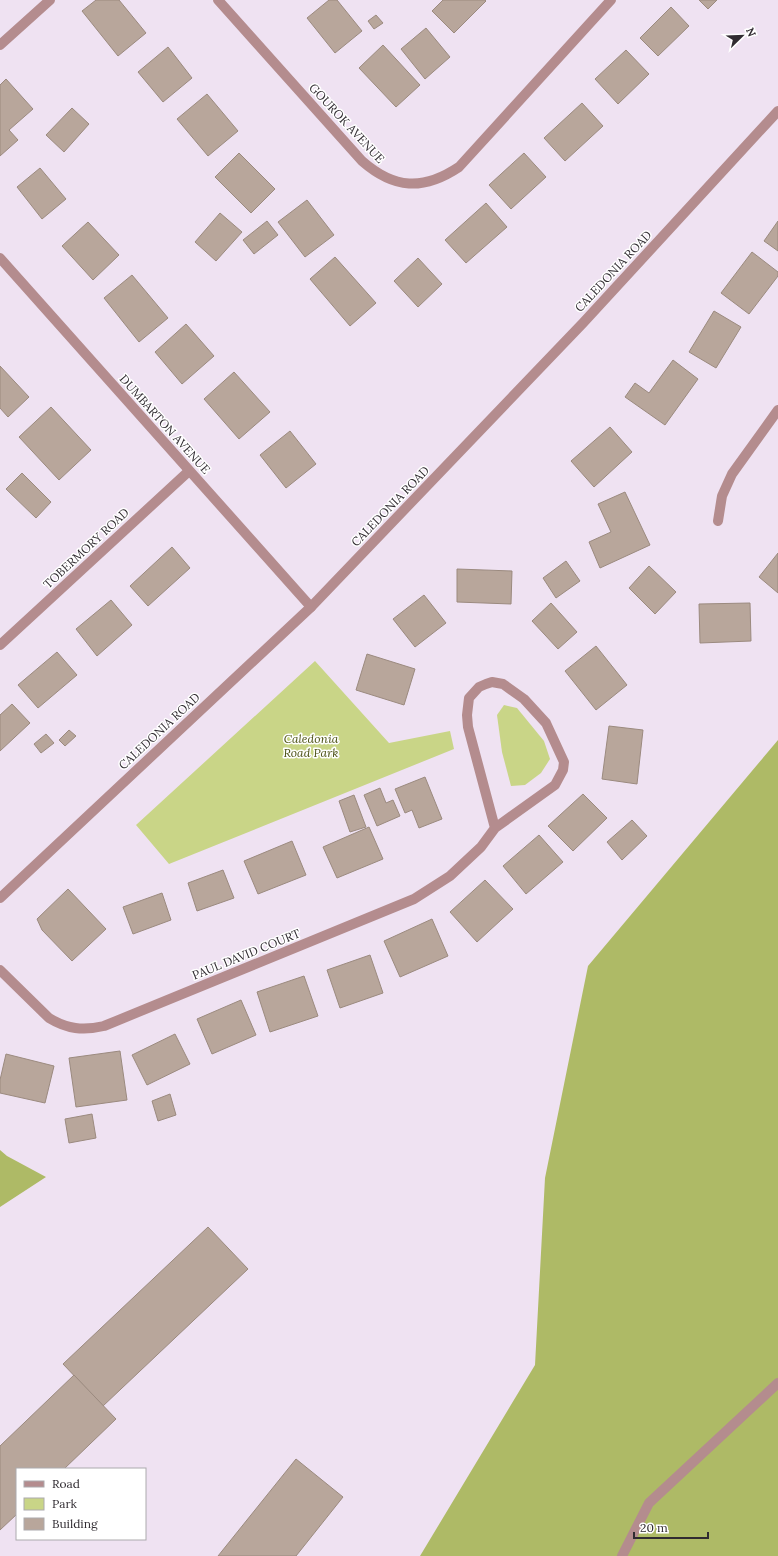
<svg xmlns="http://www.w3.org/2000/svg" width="778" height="1556" viewBox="0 0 778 1556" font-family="Lora,serif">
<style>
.green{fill:#c9d587}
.forest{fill:#aeba66}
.building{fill:#b8a69b;stroke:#9b8a7f}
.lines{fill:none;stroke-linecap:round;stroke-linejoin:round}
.service{stroke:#b48c8e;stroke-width:10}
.minor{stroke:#b48c8e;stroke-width:10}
.tertiary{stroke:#b48c8e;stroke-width:10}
.labels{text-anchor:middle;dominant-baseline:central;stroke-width:3;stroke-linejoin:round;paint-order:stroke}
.street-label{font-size:12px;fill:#302b31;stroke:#fff}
.park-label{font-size:12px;font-style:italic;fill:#4d5316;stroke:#fff}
</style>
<rect width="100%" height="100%" fill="#efe2f2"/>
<g class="green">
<path d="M315 661 389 743 450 731 454 749 169 864 136 825Z"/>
<path d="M504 705 517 708 544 741 550 759 541 773 525 785 511 786 502 752 497 715Z"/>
</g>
<g class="forest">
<path d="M778 740V1556H420L535 1365 545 1178 588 966Z"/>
<path d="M0 1150 7 1156 46 1177 0 1207Z"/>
</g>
<g class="building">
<path d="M96 0H119L146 33 118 56 82 11Z"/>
<path d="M329 0H337L362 31 335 53 307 18Z"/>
<path d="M443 0H485L486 1 454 33 432 11Z"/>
<path d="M699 0H717L708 9Z"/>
<path d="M671 7 689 26 658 56 640 38Z"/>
<path d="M376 15 383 23 374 29 368 21Z"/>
<path d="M426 28 450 57 425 79 401 49Z"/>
<path d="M383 45 420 85 396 107 359 68Z"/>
<path d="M168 47 192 78 163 102 138 72Z"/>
<path d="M626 50 649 74 618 104 595 79Z"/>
<path d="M6 79 33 109 9 130 18 140 0 156V85Z"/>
<path d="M207 94 238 131 208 156 177 119Z"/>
<path d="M582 103 603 126 565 161 544 138Z"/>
<path d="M72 108 89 124 64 152 46 135Z"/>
<path d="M239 153 275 189 251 213 215 177Z"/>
<path d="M524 153 546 177 511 209 489 185Z"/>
<path d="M40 168 66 199 42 219 17 187Z"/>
<path d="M307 200 334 235 305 257 278 222Z"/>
<path d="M486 203 507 227 466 263 445 240Z"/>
<path d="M220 213 242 232 216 261 195 242Z"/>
<path d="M267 221 278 235 254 254 243 240Z"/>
<path d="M778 221V251L764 241Z"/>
<path d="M88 222 119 255 93 280 62 246Z"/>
<path d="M752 252 778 272V276L749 314 721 293Z"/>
<path d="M335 257 376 303 350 326 310 279Z"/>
<path d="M418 258 442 284 418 307 394 281Z"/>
<path d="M132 275 168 318 139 342 104 298Z"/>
<path d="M714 311 741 327 716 368 689 352Z"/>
<path d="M186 324 214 356 182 384 155 352Z"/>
<path d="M673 360 698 379 665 425 625 397 635 383 649 393Z"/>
<path d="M0 366 29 397 8 417 0 408Z"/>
<path d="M234 372 270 412 239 439 204 399Z"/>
<path d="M51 407 91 450 59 480 19 437Z"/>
<path d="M610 427 632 452 594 487 571 461Z"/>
<path d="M290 431 316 464 286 488 260 455Z"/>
<path d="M22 473 51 502 36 518 6 489Z"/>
<path d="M625 492 650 545 600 568 589 542 611 532 598 504Z"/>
<path d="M172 547 190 568 148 606 130 586Z"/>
<path d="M778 553V593L759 577Z"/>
<path d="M566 561 580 581 556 598 543 578Z"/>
<path d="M649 566 676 592 655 614 629 588Z"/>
<path d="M457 569 512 571 511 604 457 602Z"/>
<path d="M424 595 446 623 415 647 393 619Z"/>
<path d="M111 600 132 625 97 656 76 629Z"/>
<path d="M551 603 577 632 558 649 532 621Z"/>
<path d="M750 603 751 641 700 643 699 604Z"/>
<path d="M596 646 627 685 596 710 565 671Z"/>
<path d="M57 652 77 675 38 708 18 685Z"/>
<path d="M367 654 415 669 404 705 356 690Z"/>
<path d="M12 704 30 723 0 751V715Z"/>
<path d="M609 726 643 730 637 784 602 779Z"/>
<path d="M69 730 76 736 65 746 59 740Z"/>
<path d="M46 734 54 743 41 753 34 744Z"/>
<path d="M425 777 442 819 419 828 412 810 405 813 395 789Z"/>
<path d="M380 788 386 803 393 800 400 816 377 826 364 795Z"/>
<path d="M583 794 607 818 573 851 548 826Z"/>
<path d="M354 795 366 827 350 832 339 801Z"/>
<path d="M632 820 647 836 622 860 607 842Z"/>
<path d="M369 827 383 859 337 878 323 847Z"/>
<path d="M539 835 563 862 526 894 503 866Z"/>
<path d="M292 841 306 875 258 894 244 861Z"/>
<path d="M223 870 234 898 197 911 188 883Z"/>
<path d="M485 880 513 909 477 942 450 912Z"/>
<path d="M68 889 106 929 72 961 42 930 37 919Z"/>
<path d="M162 893 171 920 133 934 123 907Z"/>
<path d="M432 919 448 956 400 977 384 941Z"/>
<path d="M370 955 383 993 340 1008 327 970Z"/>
<path d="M304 976 318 1016 270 1032 257 992Z"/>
<path d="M241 1000 256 1035 212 1054 197 1019Z"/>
<path d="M175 1034 190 1064 147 1085 132 1055Z"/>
<path d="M120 1051 127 1100 76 1107 69 1058Z"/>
<path d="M6 1054 54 1066 45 1103 0 1093V1080Z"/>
<path d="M170 1094 176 1115 158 1121 152 1101Z"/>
<path d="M92 1114 96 1138 69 1143 65 1119Z"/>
<path d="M208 1227 248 1269 103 1406 63 1364Z"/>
<path d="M74 1375 116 1419 64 1469H17V1514L0 1530V1446Z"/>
<path d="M296 1459 343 1497 296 1556H218Z"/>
</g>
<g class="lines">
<path class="service" d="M622 1556 649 1503 778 1383"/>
<g class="minor">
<path d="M218 0 362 161C394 189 423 191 459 167L611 0"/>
<path d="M0 45 50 0"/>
<path d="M0 258 311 607"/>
<path d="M718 521 722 496 732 474 778 410"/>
<path d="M0 645 189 471"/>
<path d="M0 970 49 1018C67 1029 83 1031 104 1026L414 899 450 876 481 847 495 828 555 785 563 770 564 762 546 723 524 699 503 684 492 682 486 684 479 687 469 698 467 715 468 727 495 828"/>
</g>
<path class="tertiary" d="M0 898 311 607 583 323 778 111"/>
</g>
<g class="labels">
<g class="street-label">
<text transform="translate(347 123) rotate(47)">GOUROK AVENUE</text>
<text transform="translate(613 271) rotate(-47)">CALEDONIA ROAD</text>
<text transform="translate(165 424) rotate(48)">DUMBARTON AVENUE</text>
<text transform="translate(390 506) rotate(-46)">CALEDONIA ROAD</text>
<text transform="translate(86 548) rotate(-43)">TOBERMORY ROAD</text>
<text transform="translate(159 731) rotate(-43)">CALEDONIA ROAD</text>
<text transform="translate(246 954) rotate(-22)">PAUL DAVID COURT</text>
</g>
<g class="park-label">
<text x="311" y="738">Caledonia<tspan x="311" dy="14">Road Park</tspan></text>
</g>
</g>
<rect x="16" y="1468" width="130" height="72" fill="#ffffff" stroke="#acaaad"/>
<rect x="24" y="1481" width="20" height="6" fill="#b48c8e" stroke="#acaaad"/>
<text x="52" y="1488" font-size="12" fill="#302b31">Road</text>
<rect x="24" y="1498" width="20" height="12" fill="#c9d587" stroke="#acaaad"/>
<text x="52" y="1508" font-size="12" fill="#302b31">Park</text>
<rect x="24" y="1518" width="20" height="12" fill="#b8a69b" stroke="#acaaad"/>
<text x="52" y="1528" font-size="12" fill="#302b31">Building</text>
<g transform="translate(742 36) rotate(67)" stroke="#ffffff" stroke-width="3" paint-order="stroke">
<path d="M0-3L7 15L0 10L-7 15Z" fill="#302b31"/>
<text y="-6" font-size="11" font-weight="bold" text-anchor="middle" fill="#302b31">N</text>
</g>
<path d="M634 1532v6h74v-6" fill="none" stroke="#302b31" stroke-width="2"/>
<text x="640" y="1532" font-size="12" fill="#302b31" stroke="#ffffff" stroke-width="3" paint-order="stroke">20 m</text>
</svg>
